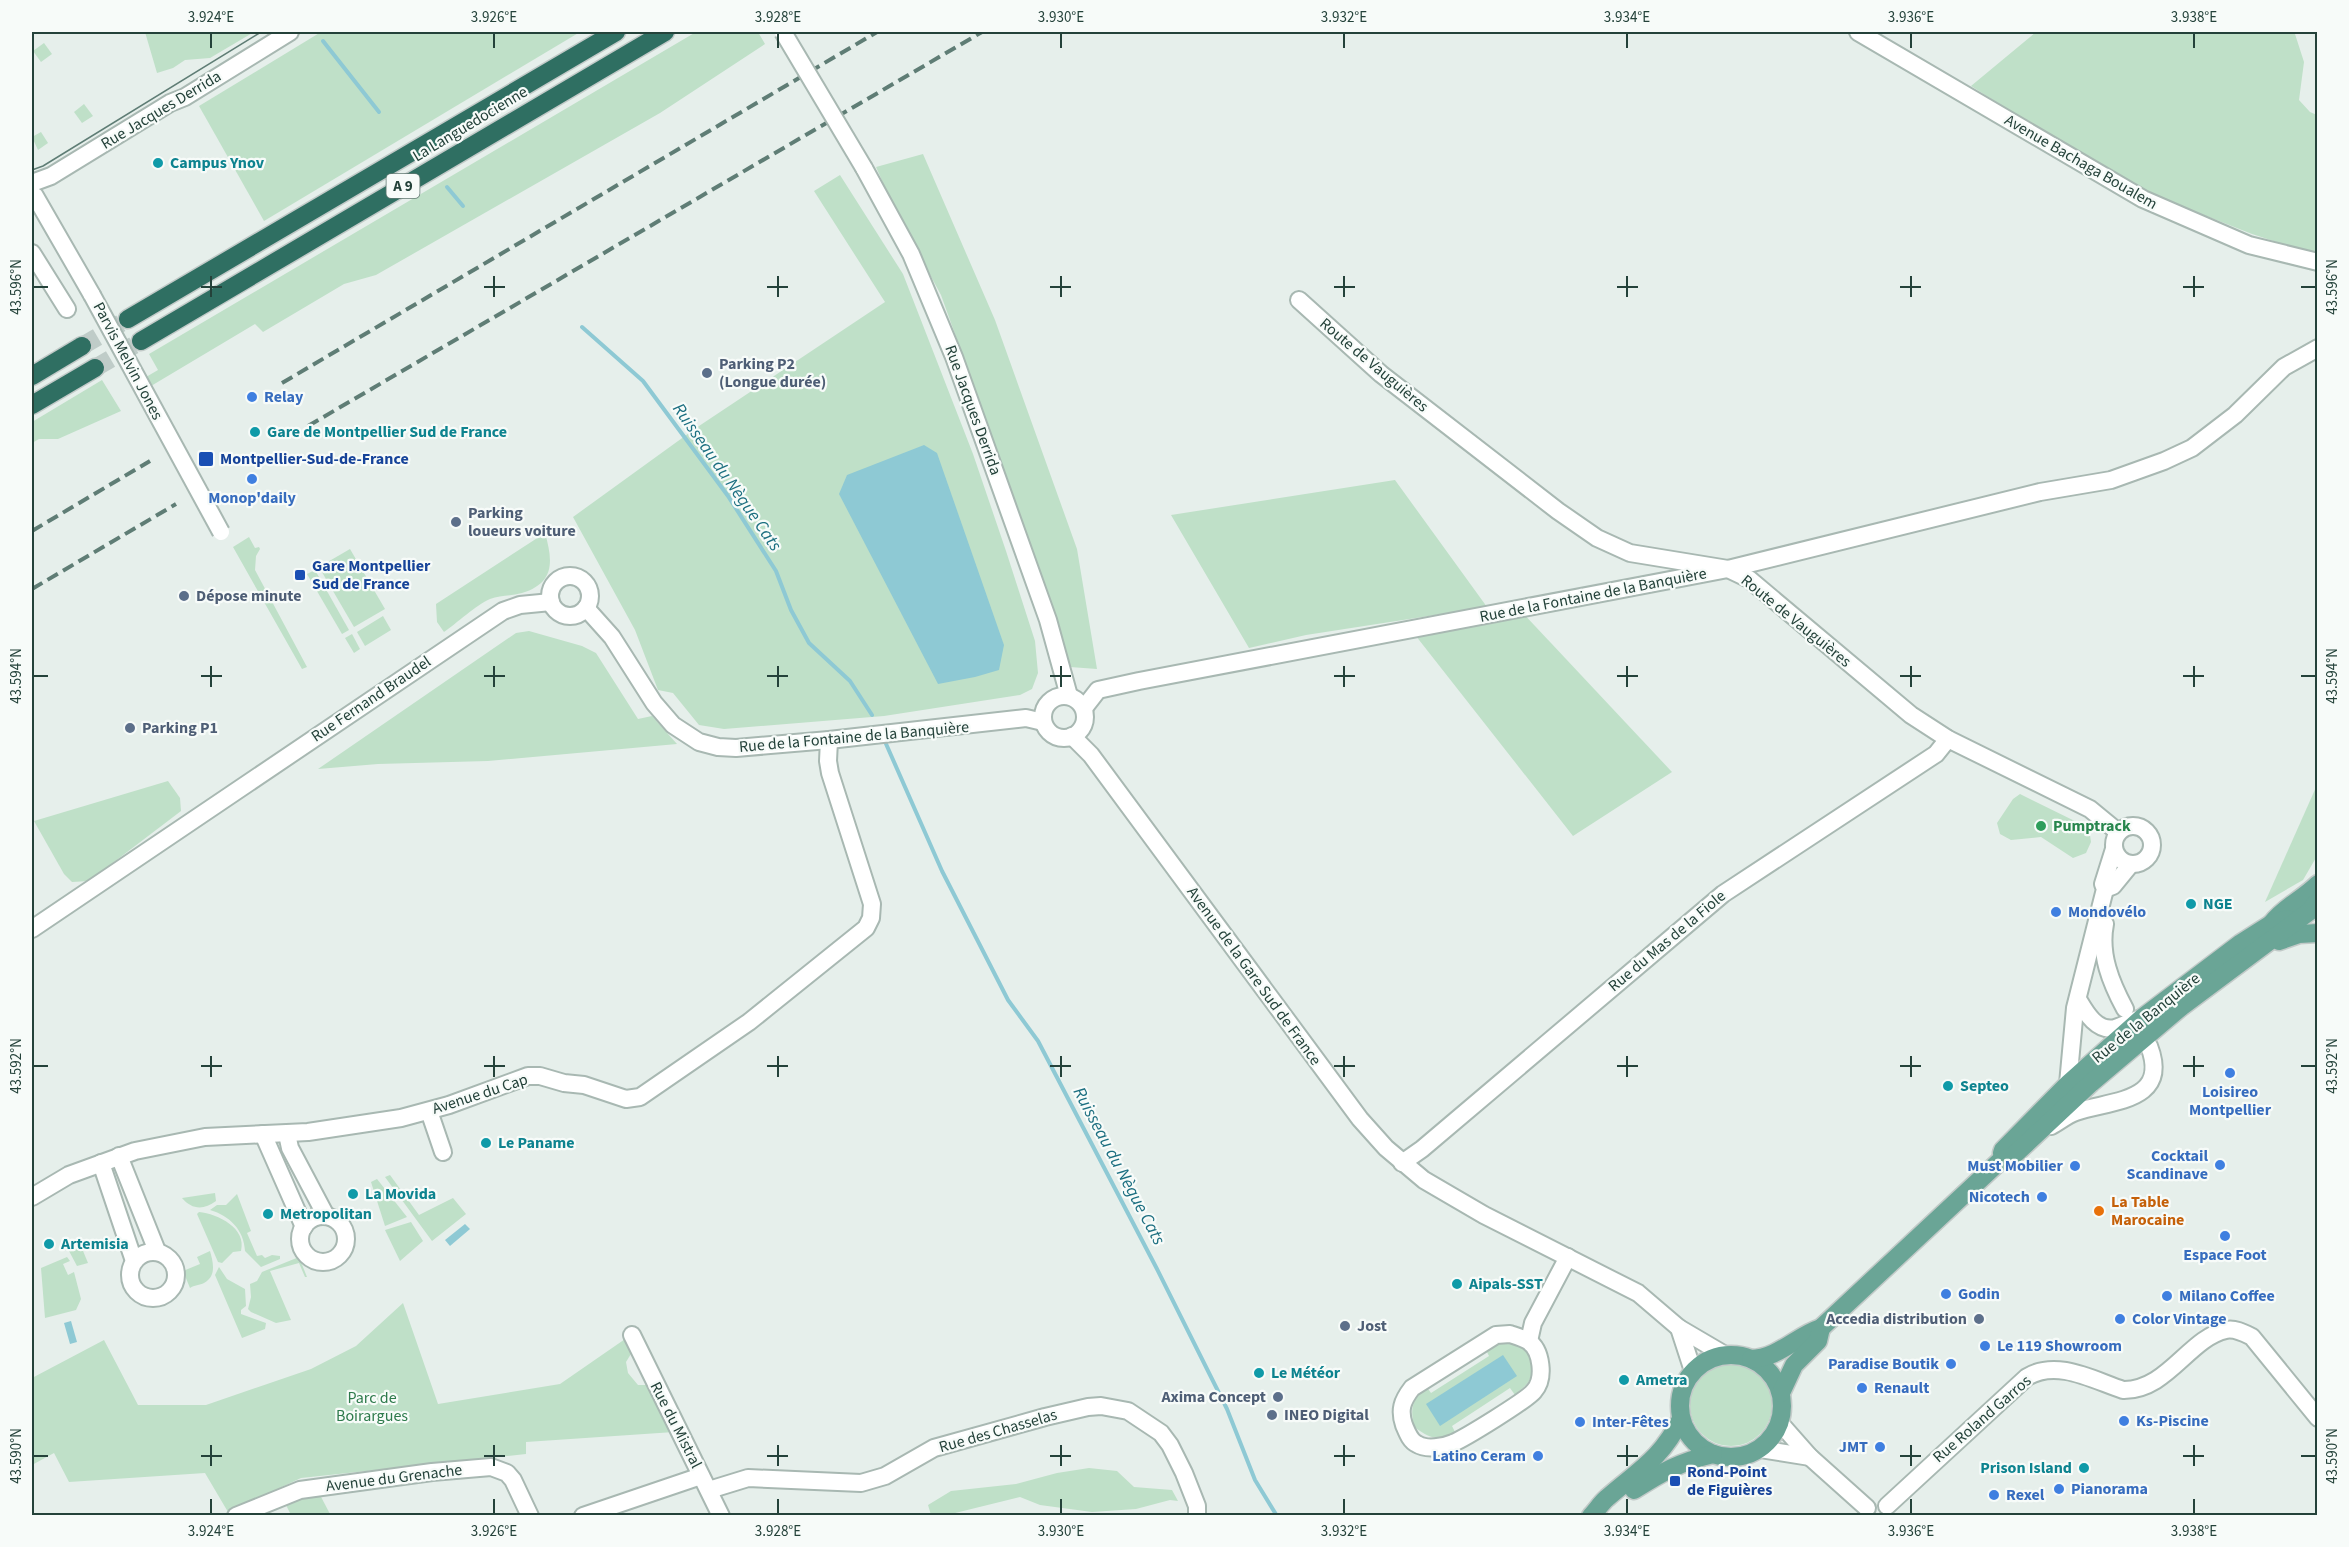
<svg xmlns="http://www.w3.org/2000/svg" width="2349" height="1547" viewBox="0 0 2349 1547" font-family="'Source Sans 3',sans-serif">
<style>
.green{fill:#bfe0c8}
.water{fill:#8ec9d4}
.lines{fill:none;stroke-linecap:round;stroke-linejoin:round}
.stream{stroke:#8ec9d4;stroke-width:4}
.highway-tunnel{stroke:#bfccc8;stroke-width:18;stroke-dasharray:18 9;stroke-linecap:butt}
.minor-casing{stroke:#a8b8b2;stroke-width:20}
.major-casing{stroke:#c2cac8;stroke-width:21}
.highway-casing{stroke:#c2cac8;stroke-width:21}
.minor{stroke:#fff;stroke-width:16}
.major{stroke:#6aa596;stroke-width:18}
.highway{stroke:#2f6f62;stroke-width:18}
.tram{stroke:#5f7d75;stroke-width:1.5}
.rail{stroke:#5f7d75;stroke-width:4;stroke-dasharray:12 6;stroke-linecap:butt}
.minor-bridge-casing{stroke:#a8b8b2;stroke-width:20;stroke-linecap:butt}
.minor-bridge{stroke:#fff;stroke-width:16}
.ticks{fill:none;stroke:#24423a;stroke-width:2}
.culture-dot{fill:#0f9aa8;stroke:#f7fbf9;stroke-width:2}
.service-dot{fill:#5c6f8a;stroke:#f7fbf9;stroke-width:2}
.shop-dot{fill:#3f7fe0;stroke:#f7fbf9;stroke-width:2}
.transit-dot{fill:#1a4fb4;stroke:#f7fbf9;stroke-width:2}
.leisure-dot{fill:#2e9e5b;stroke:#f7fbf9;stroke-width:2}
.food-dot{fill:#e8710a;stroke:#f7fbf9;stroke-width:2}
.labels{text-anchor:middle;dominant-baseline:central;stroke-width:4.5;stroke-linejoin:round;paint-order:stroke}
.shield{fill:#f7fbf9;stroke:#637a73;stroke-width:1.5}
.shield-label{font-size:15px;font-weight:bold;fill:#24423a}
.street-label{font-size:16px;fill:#24423a;stroke:#f7fbf9}
.culture-label{font-size:16px;font-weight:bold;fill:#0d838f;stroke:#f7fbf9;text-anchor:start}
.service-label{font-size:16px;font-weight:bold;fill:#4e5e75;stroke:#f7fbf9;text-anchor:start}
.shop-label{font-size:16px;font-weight:bold;fill:#366cbe;stroke:#f7fbf9;text-anchor:start}
.transit-label{font-size:16px;font-weight:bold;fill:#164399;stroke:#f7fbf9;text-anchor:start}
.leisure-label{font-size:16px;font-weight:bold;fill:#27864d;stroke:#f7fbf9;text-anchor:start}
.food-label{font-size:16px;font-weight:bold;fill:#c56008;stroke:#f7fbf9;text-anchor:start}
.park-label{font-size:16px;fill:#2d7a4b;stroke:#f7fbf9}
.water-label{font-size:18px;font-style:italic;fill:#1c6f80;stroke:#f7fbf9}
.neatline{fill:none;stroke:#24423a;stroke-width:2}
.ticks-label{font-size:15px;text-anchor:middle;fill:#24423a}
</style>
<rect width="100%" height="100%" fill="#e6efeb"/>
<g class="green">
<path d="M145 32H254L210 58 185 60 173 68 157 73Z"/>
<path d="M321 32H580L264 221 199 106Z"/>
<path d="M696 32H758L765 44 660 113 376 275 344 284 263 332 255 324 151 386 146 377 158 370 149 354Z"/>
<path d="M2036 32H2292L2295 34 2304 62 2299 100 2310 112 2317 115V255L2252 234 2125 184 1971 86Z"/>
<path d="M44 43 52 54 41 62 33 51Z"/>
<path d="M84 104 93 116 82 123 74 112Z"/>
<path d="M41 132 48 143 38 150 32 137Z"/>
<path d="M923 154 995 320 1077 549 1097 669 1070 667 1033 552 941 295 895 210 876 167Z"/>
<path d="M840 175 903 274 973 454 1006 551 1035 641 1038 673 1032 689 1020 695 884 716 724 729 699 725 673 693 658 690 635 630 573 517 696 428 885 302 814 191Z"/>
<path d="M102 380 121 411 58 439H39L32 443V422Z"/>
<path d="M1395 480 1487 607 1306 635 1249 648 1171 515Z"/>
<path d="M545 533C553 561 555 583 522 593 512 596 500 595 490 599 476 605 457 623 444 632L437 622 436 604Z"/>
<path d="M249 537 255 548 259 547 260 549 256 556 255 570 307 667 302 669 233 547Z"/>
<path d="M350 549 385 609 354 627 319 567Z"/>
<path d="M315 570 349 630 342 634 307 574Z"/>
<path d="M1521 611 1672 772 1573 836 1412 631Z"/>
<path d="M383 616 391 630 365 646 357 632Z"/>
<path d="M529 631 582 646 596 653 638 719 652 716 677 744 488 761 378 764 318 769 516 633Z"/>
<path d="M352 634 360 649 354 653 345 638Z"/>
<path d="M168 781 180 798 181 811 89 881 72 882 64 874 34 821Z"/>
<path d="M2317 785V856L2303 880 2265 902Z"/>
<path d="M2020 794 2089 828 2091 842 2086 853 2073 858 2041 837 2011 840 2000 834 1997 823 2013 799Z"/>
<path d="M390 1175 419 1215 453 1198 466 1214 432 1241 385 1177Z"/>
<path d="M377 1179 407 1217 385 1226 371 1182Z"/>
<path d="M215 1193 216 1201C204 1210 192 1210 182 1198Z"/>
<path d="M237 1194 251 1231 247 1233 257 1256 262 1255 265 1258 272 1255 280 1256V1259L261 1267 245 1251C244 1230 230 1216 210 1210L217 1205H226Z"/>
<path d="M199 1212C218 1214 247 1228 241 1251L233 1252 222 1263 218 1262 197 1214Z"/>
<path d="M411 1222 423 1241 400 1261 385 1230Z"/>
<path d="M81 1246 88 1263 77 1266 69 1251Z"/>
<path d="M210 1251C213 1262 217 1276 204 1283 200 1285 194 1285 190 1288L183 1271 200 1264 197 1257Z"/>
<path d="M67 1257 70 1261 63 1264 68 1275 74 1272 81 1299 76 1310 45 1318 41 1268Z"/>
<path d="M299 1257 307 1277H305L299 1263 270 1271 291 1320 276 1323 251 1312 248 1309 251 1297 250 1284 257 1281 262 1272Z"/>
<path d="M219 1267 227 1279 245 1289 246 1306 241 1310V1314L266 1323 265 1329 242 1338 215 1275Z"/>
<path d="M403 1303 438 1404 560 1384 628 1337 634 1349 626 1362 628 1373 638 1385H652L674 1432 526 1442V1454L301 1478 228 1512 205 1473 69 1482 54 1453 32 1465V1378L104 1340 138 1405H206L311 1369 356 1346Z"/>
<path d="M1501 1341C1506 1342 1513 1341 1516 1342 1531 1347 1535 1369 1529 1381 1526 1386 1519 1391 1515 1395L1510 1388 1452 1426 1456 1434C1437 1441 1431 1439 1414 1427 1410 1406 1412 1402 1426 1386L1431 1393 1489 1356 1485 1348Z"/>
<circle cx="1731" cy="1405" r="41"/>
<path d="M1089 1468 1117 1471 1134 1487 1172 1490 1178 1501 1170 1500 1136 1509 1092 1512 1040 1505 1020 1497 943 1516 931 1515 928 1505 951 1491 1016 1484 1057 1473Z"/>
<path d="M319 1493 330 1514 291 1515 285 1503Z"/>
</g>
<g class="water">
<path d="M924 445 937 453 1004 645 999 670 975 677 938 684 839 494 847 475Z"/>
<path d="M465 1224 470 1229 450 1246 445 1240Z"/>
<path d="M71 1321 77 1342 70 1344 64 1323Z"/>
<path d="M1503 1355 1517 1376 1440 1426 1426 1404Z"/>
</g>
<g class="lines">
<g class="stream">
<path d="M323 41 379 112"/>
<path d="M447 187 463 206"/>
<path d="M582 327 643 381 728 496 776 571 791 610 809 643 850 681 872 715"/>
<path d="M883 737 942 871 1008 1000 1038 1041 1157 1269 1227 1409 1255 1480 1277 1516"/>
</g>
<g class="highway-tunnel">
<path d="M82 346 128 319"/>
<path d="M95 368 141 341"/>
</g>
<g class="minor-casing">
<g id="minor">
<path d="M1858 32 2143 199 2249 245 2318 262"/>
<path d="M864 168 911 254 954 357 1048 620 1069 696"/>
<path d="M32 183 51 176 170 103 185 97 290 32"/>
<path d="M32 199 35 196 92 295"/>
<path d="M32 253 67 309"/>
<path d="M1299 300 1381 374 1558 511 1597 538 1630 553 1728 569 1749 579 1911 715 1948 739 2090 809 2118 832"/>
<circle cx="570" cy="596" r="20"/>
<path d="M586 608 612 637 654 703 673 725 699 742 718 747 736 748 829 740 1026 718 1043 722"/>
<circle cx="1064" cy="717" r="21"/>
<path d="M1084 708 1098 690 1139 681 1728 569 2040 492 2111 480 2164 461 2192 448 2235 415 2284 367 2318 348"/>
<path d="M1072 736 1091 755 1360 1119 1386 1148 1424 1180 1484 1215 1638 1293 1679 1328 1725 1355"/>
<circle cx="2133" cy="845" r="19"/>
<path d="M2105 889 2113 886 2131 864"/>
<path d="M2105 924C2099 954 2111 983 2125 1009"/>
<path d="M32 929 503 611 520 605 551 602"/>
<path d="M2079 1001C2086 1013 2097 1032 2115 1028 2124 1025 2132 1021 2142 1018"/>
<path d="M2068 1084 2075 1008 2105 889 2103 884 2114 849"/>
<path d="M429 1111 443 1152"/>
<path d="M2051 1126C2059 1122 2067 1115 2076 1112 2110 1100 2171 1103 2149 1046"/>
<path d="M263 1134 304 1227"/>
<path d="M287 1134 290 1148 326 1216"/>
<path d="M119 1156 157 1251"/>
<path d="M101 1163 134 1261"/>
<path d="M1402 1163 1422 1149 1723 894 1936 754 1948 739"/>
<path d="M32 1197 69 1175 135 1151 205 1137 308 1132 401 1118 449 1105 528 1076H540L564 1083 584 1085 626 1099 640 1097 749 1022 866 928 871 918 872 904 830 773 828 761 829 740"/>
<circle cx="323" cy="1239" r="23"/>
<circle cx="153" cy="1275" r="23"/>
<path d="M1679 1328 1693 1371"/>
<path d="M1510 1334C1516 1336 1523 1338 1528 1341 1542 1350 1545 1379 1534 1391 1527 1400 1465 1438 1453 1443 1444 1447 1426 1450 1417 1444 1410 1441 1407 1432 1404 1425 1399 1410 1402 1401 1412 1388L1496 1335Z"/>
<path d="M632 1335 721 1516"/>
<path d="M1529 1341 1533 1323 1568 1257"/>
<path d="M1780 1423 1810 1457 1867 1508"/>
<path d="M1760 1449 1810 1457"/>
<path d="M709 1490 748 1478 861 1483 885 1476 934 1448 1045 1417 1088 1407 1101 1406 1128 1411 1161 1433 1170 1445 1184 1473 1197 1506V1516"/>
<path d="M1887 1506 2027 1377C2057 1359 2093 1380 2123 1390 2167 1391 2189 1338 2226 1330 2235 1328 2244 1333 2252 1337L2318 1418"/>
<path d="M236 1516 300 1490 432 1472 491 1467 507 1473 513 1480 530 1516"/>
<path d="M583 1516 701 1476"/>
</g>
</g>
<g class="major-casing">
<g id="major">
<path d="M2272 923C2284 907 2303 899 2318 884"/>
<path d="M2279 941 2299 934 2318 933"/>
<path d="M2002 1153 2003 1150 2068 1084 2142 1018 2241 943 2271 924 2287 919"/>
<circle cx="1731" cy="1406" r="51"/>
<path d="M1751 1359C1779 1358 1796 1336 1821 1328L2001 1160 2012 1157 2091 1083 2181 1007 2310 911 2315 904"/>
<path d="M1781 1393 1794 1365 1818 1341 1821 1328"/>
<path d="M1634 1490C1662 1472 1680 1462 1713 1454"/>
<path d="M1591 1516C1597 1510 1601 1503 1607 1498 1639 1470 1661 1459 1681 1419"/>
</g>
</g>
<g class="highway-casing">
<g id="highway">
<path d="M128 319 616 32"/>
<path d="M141 341 665 32"/>
<path d="M32 376 82 346"/>
<path d="M32 405 95 368"/>
</g>
</g>
<use href="#minor" class="minor"/>
<use href="#major" class="major"/>
<use href="#highway" class="highway"/>
<path class="tram" d="M32 170 43 166 261 32"/>
<g class="rail">
<path d="M282 383 877 32"/>
<path d="M308 426 982 32"/>
<path d="M32 531 150 461"/>
<path d="M32 589 176 504"/>
</g>
<g class="minor-bridge-casing">
<g id="minor-bridge">
<path d="M783 32 864 168"/>
<path d="M92 295 221 532"/>
</g>
</g>
<use href="#minor-bridge" class="minor-bridge"/>
</g>
<path class="ticks" d="M211 33V48M494 33V48M778 33V48M1061 33V48M1344 33V48M1627 33V48M1911 33V48M2194 33V48M211 276V297M494 276V297M778 276V297M1061 276V297M1344 276V297M1627 276V297M1911 276V297M2194 276V297M33 287H48M201 287H222M484 287H505M767 287H788M1050 287H1071M1334 287H1355M1617 287H1638M1900 287H1921M2183 287H2204M2301 287H2316M211 666V687M494 666V687M778 666V687M1061 666V687M1344 666V687M1627 666V687M1911 666V687M2194 666V687M33 676H48M201 676H222M484 676H505M767 676H788M1050 676H1071M1334 676H1355M1617 676H1638M1900 676H1921M2183 676H2204M2301 676H2316M211 1056V1077M494 1056V1077M778 1056V1077M1061 1056V1077M1344 1056V1077M1627 1056V1077M1911 1056V1077M2194 1056V1077M33 1066H48M201 1066H222M484 1066H505M767 1066H788M1050 1066H1071M1334 1066H1355M1617 1066H1638M1900 1066H1921M2183 1066H2204M2301 1066H2316M211 1445V1466M494 1445V1466M778 1445V1466M1061 1445V1466M1344 1445V1466M1627 1445V1466M1911 1445V1466M2194 1445V1466M33 1456H48M201 1456H222M484 1456H505M767 1456H788M1050 1456H1071M1334 1456H1355M1617 1456H1638M1900 1456H1921M2183 1456H2204M2301 1456H2316M211 1499V1514M494 1499V1514M778 1499V1514M1061 1499V1514M1344 1499V1514M1627 1499V1514M1911 1499V1514M2194 1499V1514"/>
<g class="culture-dot">
<circle cx="158" cy="163" r="6"/>
<circle cx="255" cy="432" r="6"/>
<circle cx="2191" cy="904" r="6"/>
<circle cx="1948" cy="1086" r="6"/>
<circle cx="486" cy="1143" r="6"/>
<circle cx="353" cy="1194" r="6"/>
<circle cx="268" cy="1214" r="6"/>
<circle cx="49" cy="1244" r="6"/>
<circle cx="1457" cy="1284" r="6"/>
<circle cx="1259" cy="1373" r="6"/>
<circle cx="1624" cy="1380" r="6"/>
<circle cx="2084" cy="1468" r="6"/>
</g>
<g class="service-dot">
<circle cx="707" cy="373" r="6"/>
<circle cx="456" cy="522" r="6"/>
<circle cx="184" cy="596" r="6"/>
<circle cx="130" cy="728" r="6"/>
<circle cx="1979" cy="1319" r="6"/>
<circle cx="1345" cy="1326" r="6"/>
<circle cx="1278" cy="1397" r="6"/>
<circle cx="1272" cy="1415" r="6"/>
</g>
<g class="shop-dot">
<circle cx="252" cy="397" r="6"/>
<circle cx="252" cy="479" r="6"/>
<circle cx="2056" cy="912" r="6"/>
<circle cx="2230" cy="1073" r="6"/>
<circle cx="2220" cy="1165" r="6"/>
<circle cx="2075" cy="1166" r="6"/>
<circle cx="2042" cy="1197" r="6"/>
<circle cx="2225" cy="1236" r="6"/>
<circle cx="1946" cy="1294" r="6"/>
<circle cx="2167" cy="1296" r="6"/>
<circle cx="2120" cy="1319" r="6"/>
<circle cx="1985" cy="1346" r="6"/>
<circle cx="1951" cy="1364" r="6"/>
<circle cx="1862" cy="1388" r="6"/>
<circle cx="2124" cy="1421" r="6"/>
<circle cx="1580" cy="1422" r="6"/>
<circle cx="1880" cy="1447" r="6"/>
<circle cx="1538" cy="1456" r="6"/>
<circle cx="2059" cy="1489" r="6"/>
<circle cx="1994" cy="1495" r="6"/>
</g>
<g class="transit-dot">
<rect x="198" y="451" width="16" height="16" rx="3"/>
<rect x="294" y="569" width="12" height="12" rx="3"/>
<rect x="1669" y="1475" width="12" height="12" rx="3"/>
</g>
<circle class="leisure-dot" cx="2041" cy="826" r="6"/>
<circle class="food-dot" cx="2099" cy="1211" r="6"/>
<g class="labels">
<rect class="shield" x="386.5" y="174" width="33" height="24" rx="4.5"/>
<g class="shield-label">
<text x="403" y="186">A 9</text>
</g>
<g class="street-label">
<text transform="translate(161 110) rotate(-31)">Rue Jacques Derrida</text>
<text transform="translate(470 124) rotate(-31)">La Languedocienne</text>
<text transform="translate(2081 162) rotate(30)">Avenue Bachaga Boualem</text>
<text transform="translate(128 361) rotate(62)">Parvis Melvin Jones</text>
<text transform="translate(1374 365) rotate(40)">Route de Vauguières</text>
<text transform="translate(973 410) rotate(70)">Rue Jacques Derrida</text>
<text transform="translate(1593 595) rotate(-11)">Rue de la Fontaine de la Banquière</text>
<text transform="translate(1796 621) rotate(39)">Route de Vauguières</text>
<text transform="translate(371 699) rotate(-34)">Rue Fernand Braudel</text>
<text transform="translate(854 737) rotate(-5)">Rue de la Fontaine de la Banquière</text>
<text transform="translate(1667 941) rotate(-40)">Rue du Mas de la Fiole</text>
<text transform="translate(1254 976) rotate(54)">Avenue de la Gare Sud de France</text>
<text transform="translate(2146 1018) rotate(-39)">Rue de la Banquière</text>
<text transform="translate(480 1094) rotate(-18)">Avenue du Cap</text>
<text transform="translate(1982 1419) rotate(-41)">Rue Roland Garros</text>
<text transform="translate(676 1425) rotate(63)">Rue du Mistral</text>
<text transform="translate(998 1431) rotate(-16)">Rue des Chasselas</text>
<text transform="translate(394 1478) rotate(-7)">Avenue du Grenache</text>
</g>
<g class="culture-label">
<text x="170" y="163">Campus Ynov</text>
<text x="267" y="432">Gare de Montpellier Sud de France</text>
<text x="2203" y="904">NGE</text>
<text x="1960" y="1086">Septeo</text>
<text x="498" y="1143">Le Paname</text>
<text x="365" y="1194">La Movida</text>
<text x="280" y="1214">Metropolitan</text>
<text x="61" y="1244">Artemisia</text>
<text x="1469" y="1284">Aipals-SST</text>
<text x="1271" y="1373">Le Météor</text>
<text x="1636" y="1380">Ametra</text>
<text x="2072" y="1468" text-anchor="end">Prison Island</text>
</g>
<g class="service-label">
<text x="719" y="364">Parking P2<tspan x="719" dy="18">(Longue durée)</tspan></text>
<text x="468" y="513">Parking<tspan x="468" dy="18">loueurs voiture</tspan></text>
<text x="196" y="596">Dépose minute</text>
<text x="142" y="728">Parking P1</text>
<text x="1967" y="1319" text-anchor="end">Accedia distribution</text>
<text x="1357" y="1326">Jost</text>
<text x="1266" y="1397" text-anchor="end">Axima Concept</text>
<text x="1284" y="1415">INEO Digital</text>
</g>
<g class="shop-label">
<text x="264" y="397">Relay</text>
<text x="252" y="498" text-anchor="middle">Monop'daily</text>
<text x="2068" y="912">Mondovélo</text>
<text x="2230" y="1092" text-anchor="middle">Loisireo<tspan x="2230" dy="18">Montpellier</tspan></text>
<text x="2208" y="1156" text-anchor="end">Cocktail<tspan x="2208" dy="18">Scandinave</tspan></text>
<text x="2063" y="1166" text-anchor="end">Must Mobilier</text>
<text x="2030" y="1197" text-anchor="end">Nicotech</text>
<text x="2225" y="1255" text-anchor="middle">Espace Foot</text>
<text x="1958" y="1294">Godin</text>
<text x="2179" y="1296">Milano Coffee</text>
<text x="2132" y="1319">Color Vintage</text>
<text x="1997" y="1346">Le 119 Showroom</text>
<text x="1939" y="1364" text-anchor="end">Paradise Boutik</text>
<text x="1874" y="1388">Renault</text>
<text x="2136" y="1421">Ks-Piscine</text>
<text x="1592" y="1422">Inter-Fêtes</text>
<text x="1868" y="1447" text-anchor="end">JMT</text>
<text x="1526" y="1456" text-anchor="end">Latino Ceram</text>
<text x="2071" y="1489">Pianorama</text>
<text x="2006" y="1495">Rexel</text>
</g>
<g class="transit-label">
<text x="220" y="459">Montpellier-Sud-de-France</text>
<text x="312" y="566">Gare Montpellier<tspan x="312" dy="18">Sud de France</tspan></text>
<text x="1687" y="1472">Rond-Point<tspan x="1687" dy="18">de Figuières</tspan></text>
</g>
<g class="leisure-label">
<text x="2053" y="826">Pumptrack</text>
</g>
<g class="food-label">
<text x="2111" y="1202">La Table<tspan x="2111" dy="18">Marocaine</tspan></text>
</g>
<g class="park-label">
<text x="372" y="1398">Parc de<tspan x="372" dy="18">Boirargues</tspan></text>
</g>
<g class="water-label">
<text transform="translate(727 477) rotate(55)">Ruisseau du Nègue Cats</text>
<text transform="translate(1119 1166) rotate(62)">Ruisseau du Nègue Cats</text>
</g>
</g>
<rect width="2349" height="1547" fill="none" stroke="#f7fbf9" stroke-width="66"/>
<rect x="33" y="33" width="2283" height="1481" class="neatline"/>
<g class="ticks-label">
<text x="211" y="22">3.924°E</text>
<text x="494" y="22">3.926°E</text>
<text x="778" y="22">3.928°E</text>
<text x="1061" y="22">3.930°E</text>
<text x="1344" y="22">3.932°E</text>
<text x="1627" y="22">3.934°E</text>
<text x="1911" y="22">3.936°E</text>
<text x="2194" y="22">3.938°E</text>
<text transform="translate(16 287) rotate(-90)" y="5">43.596°N</text>
<text transform="translate(2332 287) rotate(-90)" y="5">43.596°N</text>
<text transform="translate(16 676) rotate(-90)" y="5">43.594°N</text>
<text transform="translate(2332 676) rotate(-90)" y="5">43.594°N</text>
<text transform="translate(16 1066) rotate(-90)" y="5">43.592°N</text>
<text transform="translate(2332 1066) rotate(-90)" y="5">43.592°N</text>
<text transform="translate(16 1456) rotate(-90)" y="5">43.590°N</text>
<text transform="translate(2332 1456) rotate(-90)" y="5">43.590°N</text>
<text x="211" y="1536">3.924°E</text>
<text x="494" y="1536">3.926°E</text>
<text x="778" y="1536">3.928°E</text>
<text x="1061" y="1536">3.930°E</text>
<text x="1344" y="1536">3.932°E</text>
<text x="1627" y="1536">3.934°E</text>
<text x="1911" y="1536">3.936°E</text>
<text x="2194" y="1536">3.938°E</text>
</g>
</svg>
